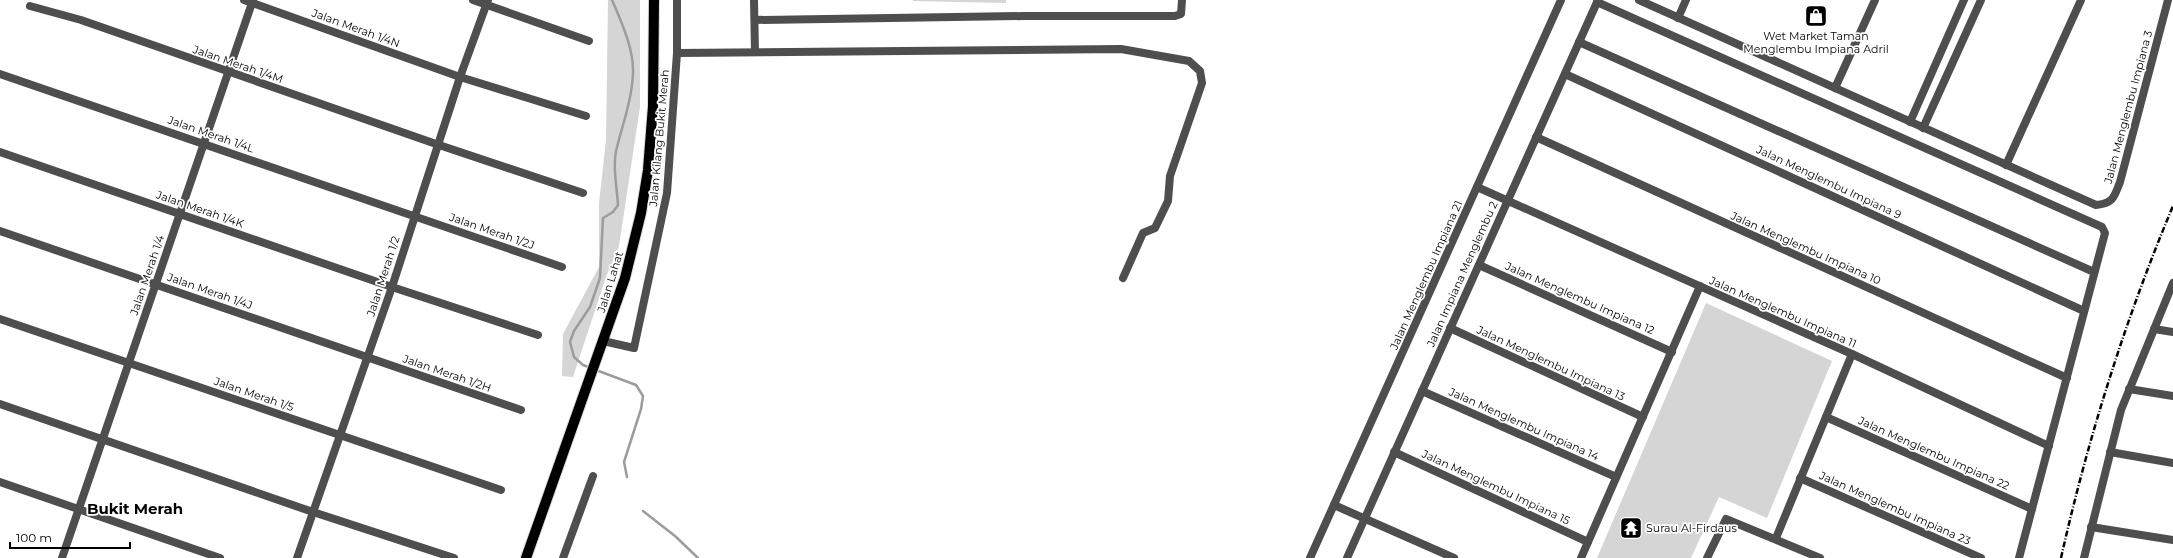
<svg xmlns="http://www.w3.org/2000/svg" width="2173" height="558" viewBox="0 0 2173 558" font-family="Montserrat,sans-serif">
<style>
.green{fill:#d5d5d5}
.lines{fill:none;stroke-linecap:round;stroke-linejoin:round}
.stream{stroke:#9c9c9c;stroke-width:2.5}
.major-casing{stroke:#dbdbdb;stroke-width:12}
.minor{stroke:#4e4e4e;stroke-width:8}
.major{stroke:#000;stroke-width:10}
.rail{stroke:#000;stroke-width:2.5;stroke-dasharray:6 2 1 2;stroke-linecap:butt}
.labels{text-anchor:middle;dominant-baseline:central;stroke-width:3.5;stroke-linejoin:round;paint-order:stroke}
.street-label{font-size:11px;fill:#000;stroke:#fff}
.poi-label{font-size:11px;fill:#000;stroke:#fff}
.district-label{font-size:15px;font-weight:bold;fill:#000;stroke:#fff}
</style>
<rect width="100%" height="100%" fill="#fff"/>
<g class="green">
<path d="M608 0H640V107L619 246 606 277 573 377 562 376 563 334 599 267V203L606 140Z"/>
<path d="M913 0H1006V3L913 1Z"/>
<path d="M1706 303 1832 361 1767 518 1719 497 1691 558H1597Z"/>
</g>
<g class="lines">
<g class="stream">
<path d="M591 368 583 365 574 357 570 342 574 331 590 307 600 278 603 218 613 212 618 205C617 187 612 165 617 147 623 123 632 99 633 73 634 49 621 21 612 0"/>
<path d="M596 370 636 385 643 396 641 409 624 462 627 477"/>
<path d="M643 511 675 536 698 558"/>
</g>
<g class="major-casing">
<path id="major" d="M526 558 625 278 641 213 648 170 653 106 654 0"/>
</g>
<g class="minor">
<path d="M244 0 460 77 586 116"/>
<path d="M473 0 589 41"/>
<path d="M754 0 755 52"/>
<path d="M1639 0 2096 205C2114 203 2114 197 2120 182L2168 0"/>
<path d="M1597 2 2102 227 2105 233 2019 558"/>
<path d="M30 6 81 20 439 145 583 193"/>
<path d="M1678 18 1686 0"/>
<path d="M755 20 1025 16H1175L1181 14 1182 0"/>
<path d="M1579 42 2094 272"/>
<path d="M677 53 1121 49 1189 61 1200 71 1202 83 1170 176 1168 201 1155 228 1143 233 1123 278"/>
<path d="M0 74 562 267"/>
<path d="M1565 74 2084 311"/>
<path d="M1835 88 1875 0"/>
<path d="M1910 122 1964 0"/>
<path d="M1923 128 1981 0"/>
<path d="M1536 137 2067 378"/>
<path d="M0 152 392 287 538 335"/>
<path d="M2006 165 2081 0"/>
<path d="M1477 187 1852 354 2049 446"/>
<path d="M0 231 521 410"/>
<path d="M1479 265 1672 352"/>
<path d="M0 319 501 490"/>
<path d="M1450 328 1643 417"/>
<path d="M2154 329 2173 332"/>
<path d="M603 341 634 348 667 193 677 53V0"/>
<path d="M2129 389 2173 396"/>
<path d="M1422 391 1616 477"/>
<path d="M0 404 313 512 454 558"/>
<path d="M1826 417 2032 509"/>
<path d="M1394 452 1588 542"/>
<path d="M2110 452 2173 463"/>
<path d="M1800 478 1981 558"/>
<path d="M0 482 220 558"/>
<path d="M1334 505 1454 558"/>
<path d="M2091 527 2173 540"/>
<path d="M1776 538 1852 354"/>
<path d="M62 558 253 0"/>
<path d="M297 558 392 287 460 77 488 0"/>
<path d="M563 558 593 476"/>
<path d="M1310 558 1561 0"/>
<path d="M1347 558 1598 0"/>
<path d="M1581 558 1700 286"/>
<path d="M1707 558 1726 519 1820 558"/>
<path d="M2084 558 2121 410 2173 283"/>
</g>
<use href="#major" class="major"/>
<path class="rail" d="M2061 558C2088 438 2125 320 2173 206"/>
</g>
<defs>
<g id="shop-square" transform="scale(1.15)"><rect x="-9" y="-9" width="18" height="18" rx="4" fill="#000" stroke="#fff"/><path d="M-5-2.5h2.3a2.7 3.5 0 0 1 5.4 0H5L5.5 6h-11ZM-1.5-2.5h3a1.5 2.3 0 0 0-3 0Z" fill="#fff"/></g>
<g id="temple-square" transform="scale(1.15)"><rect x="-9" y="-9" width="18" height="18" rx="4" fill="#000" stroke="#fff"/><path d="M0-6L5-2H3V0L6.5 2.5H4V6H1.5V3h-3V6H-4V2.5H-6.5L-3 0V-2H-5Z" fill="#fff"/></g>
</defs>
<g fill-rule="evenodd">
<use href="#shop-square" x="1816" y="16"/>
<use href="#temple-square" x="1631" y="528"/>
</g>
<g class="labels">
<g class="street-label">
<text transform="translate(356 28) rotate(20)">Jalan Merah 1/4N</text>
<text transform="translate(238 64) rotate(19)">Jalan Merah 1/4M</text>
<text transform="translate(2128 107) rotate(-75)">Jalan Menglembu Impiana 3</text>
<text transform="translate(211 134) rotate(19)">Jalan Merah 1/4L</text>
<text transform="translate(659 138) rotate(-85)">Jalan Kilang Bukit Merah</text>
<text transform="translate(1829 182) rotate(25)">Jalan Menglembu Impiana 9</text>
<text transform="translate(200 209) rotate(19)">Jalan Merah 1/4K</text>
<text transform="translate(492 231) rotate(19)">Jalan Merah 1/2J</text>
<text transform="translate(1806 248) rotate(24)">Jalan Menglembu Impiana 10</text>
<text transform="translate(1462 274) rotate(-66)">Jalan Impiana Menglembu 2</text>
<text transform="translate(147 275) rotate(-71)">Jalan Merah 1/4</text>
<text transform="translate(1426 275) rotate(-66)">Jalan Menglembu Impiana 21</text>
<text transform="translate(383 276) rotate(-72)">Jalan Merah 1/2</text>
<text transform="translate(610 282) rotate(-73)">Jalan Lahat</text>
<text transform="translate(210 291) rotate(19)">Jalan Merah 1/4J</text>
<text transform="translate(1580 298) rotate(24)">Jalan Menglembu Impiana 12</text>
<text transform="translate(1783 312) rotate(24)">Jalan Menglembu Impiana 11</text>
<text transform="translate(1551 363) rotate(25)">Jalan Menglembu Impiana 13</text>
<text transform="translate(447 373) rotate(19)">Jalan Merah 1/2H</text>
<text transform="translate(254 394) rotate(19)">Jalan Merah 1/5</text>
<text transform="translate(1524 424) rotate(24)">Jalan Menglembu Impiana 14</text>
<text transform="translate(1934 453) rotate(24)">Jalan Menglembu Impiana 22</text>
<text transform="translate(1496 487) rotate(25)">Jalan Menglembu Impiana 15</text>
<text transform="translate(1895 508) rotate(24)">Jalan Menglembu Impiana 23</text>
</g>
<g class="poi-label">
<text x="1816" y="36">Wet Market Taman<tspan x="1816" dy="13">Menglembu Impiana Adril</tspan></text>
<text x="1646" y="528" text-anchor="start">Surau Al-Firdaus</text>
</g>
<g class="district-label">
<text x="135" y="508">Bukit Merah</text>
</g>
</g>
<path d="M10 542v6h120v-6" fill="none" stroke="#000000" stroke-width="2"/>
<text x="16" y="542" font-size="12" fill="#000000" stroke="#ffffff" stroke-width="3" paint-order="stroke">100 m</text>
</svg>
